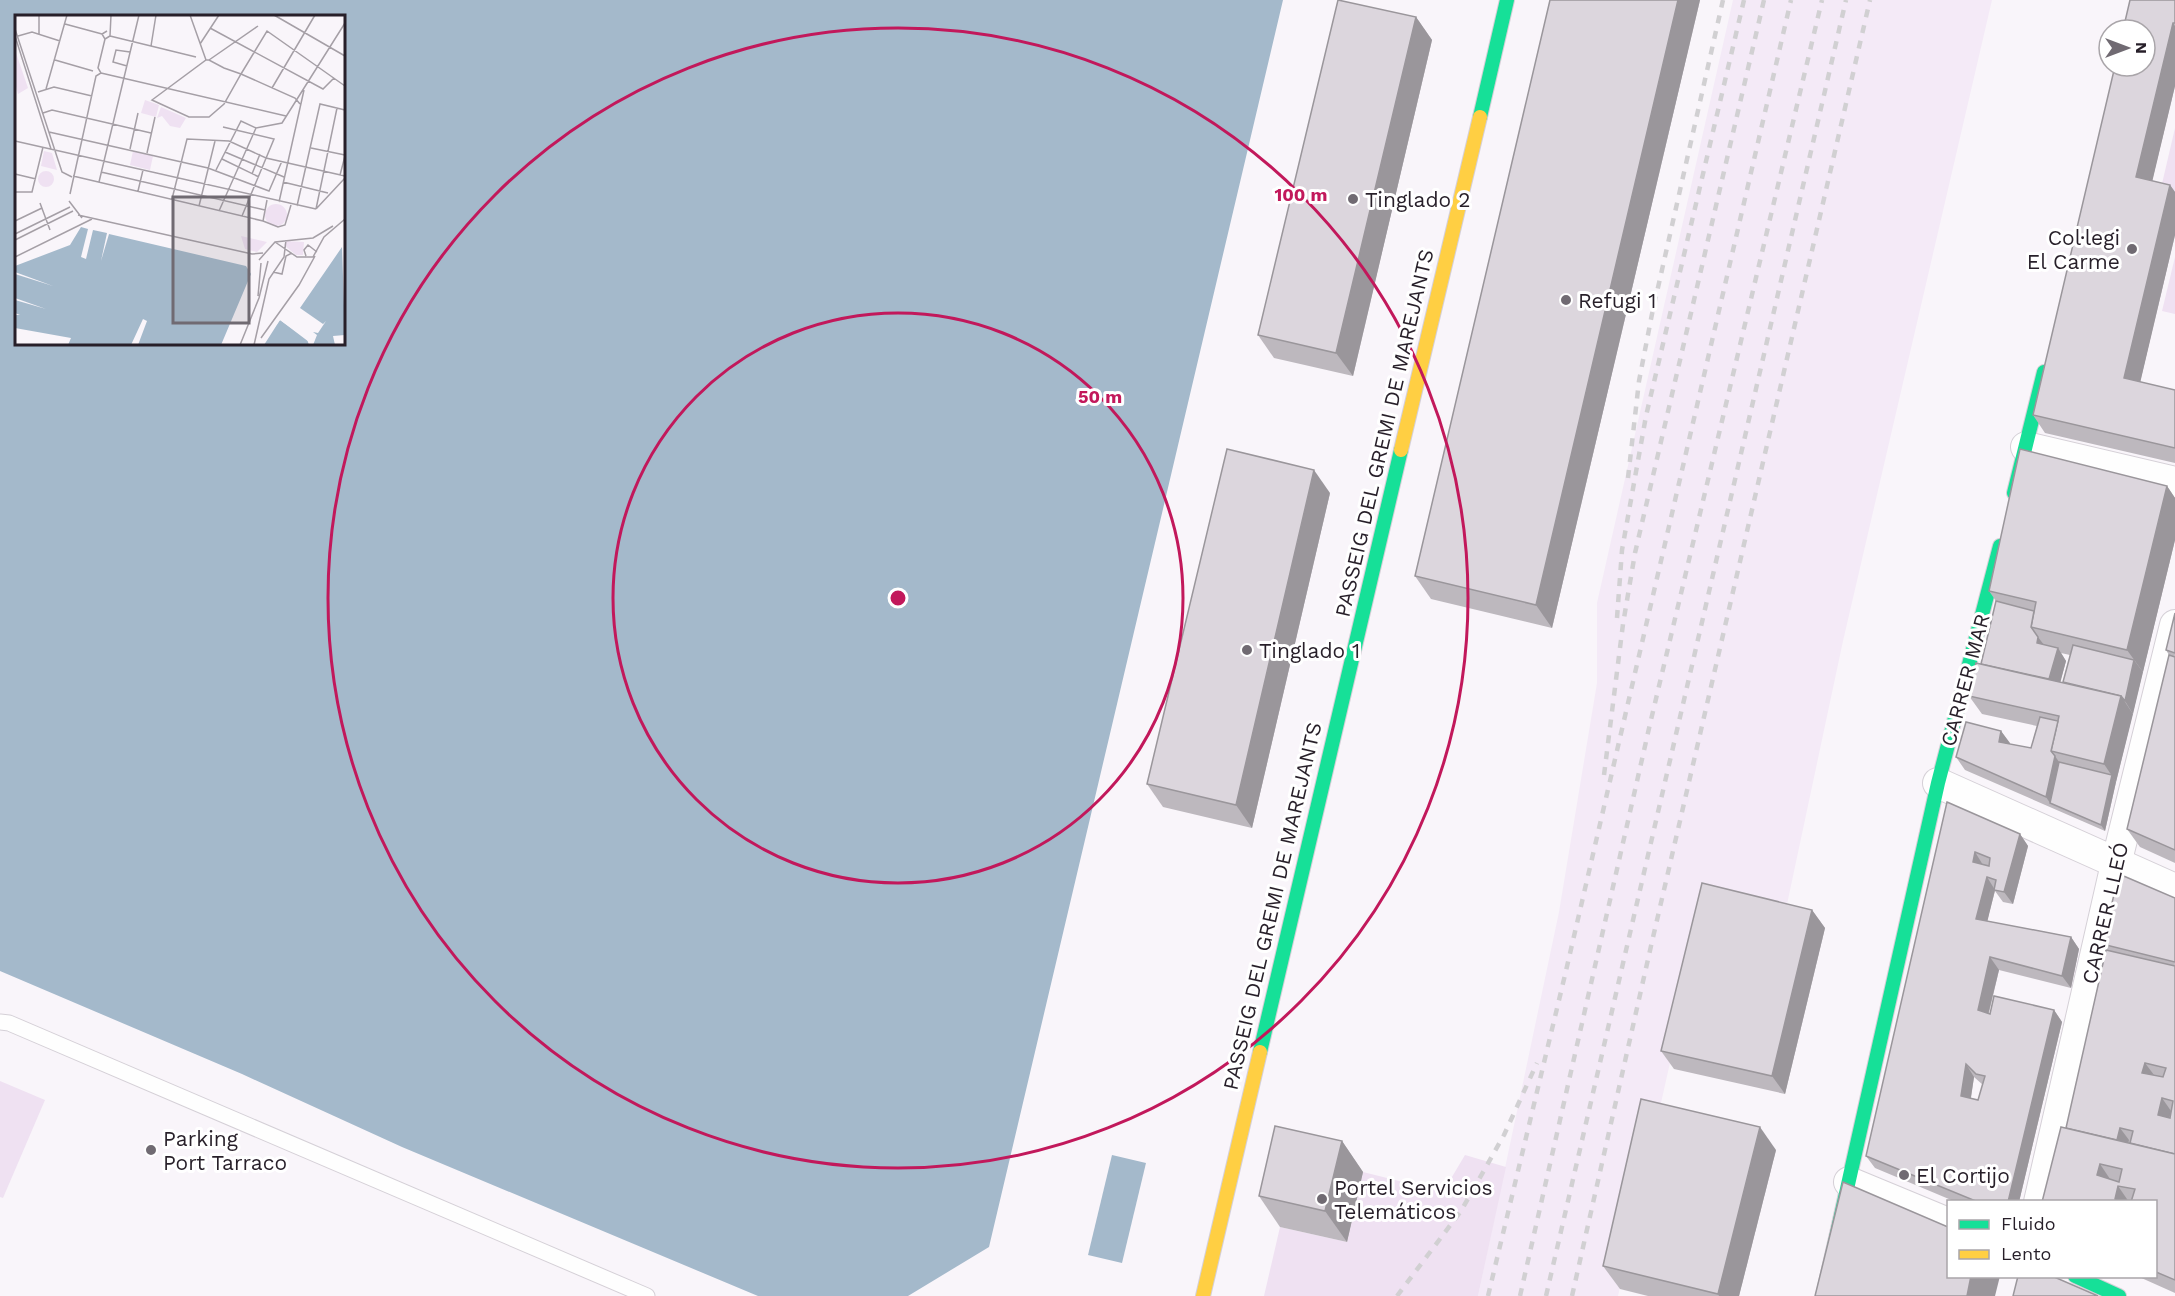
<svg xmlns="http://www.w3.org/2000/svg" width="2175" height="1296" viewBox="0 0 2175 1296" font-family="'Work Sans',sans-serif">
<style>
.built{fill:#f4eaf7}
.green{fill:#efe1f2}
.water{fill:#a4b9cb;fill-rule:evenodd}
.lines{fill:none;stroke-linecap:round;stroke-linejoin:round}
.lane-casing{stroke:#d5d0d7;stroke-width:17}
.street-casing{stroke:#d5d0d7;stroke-width:32}
.fast-casing{stroke:#d5d0d7;stroke-width:16}
.slow-casing{stroke:#d5d0d7;stroke-width:16}
.lane{stroke:#fefefe;stroke-width:15}
.street{stroke:#fefefe;stroke-width:30}
.fast{stroke:#16e098;stroke-width:14}
.slow{stroke:#ffcf43;stroke-width:14}
.rail{stroke:#d1d0d2;stroke-width:4.5;stroke-dasharray:8 8;stroke-linecap:butt}
.wall{fill:#bdb8be;fill-rule:evenodd}
.shaded-wall{fill:#9a969b}
.building{fill:#dcd6dd;stroke:#9a969b;stroke-width:1.5;fill-rule:evenodd}
.ring{fill:none;stroke:#c2185b;stroke-width:3}
.poi-dot{fill:#706a72;stroke:#fff;stroke-width:2}
.labels{text-anchor:middle;dominant-baseline:central;stroke-width:6;stroke-linejoin:round;paint-order:stroke}
.poi-label{font-size:21px;fill:#271f29;stroke:#fff;text-anchor:start}
.street-label{font-size:21px;fill:#271f29;stroke:#fff}
.inset-road{fill:none;stroke:#a59fa6;stroke-width:1.5}
.view{fill:#706a72;fill-opacity:0.15;stroke:#706a72;stroke-width:3}
.inset-edge{fill:none;stroke:#271f29;stroke-width:3}
.centre{fill:#c2185b;stroke:#fff;stroke-width:3}
.ring-label{font-size:18px;text-anchor:middle;font-weight:bold;fill:#c2185b;stroke:#fff;stroke-width:6;stroke-linejoin:round;paint-order:stroke}
</style>
<rect width="100%" height="100%" fill="#f9f5fa"/>
<path class="built" d="M1733 0H1992L1843 641 1786 909 1708 892 1618 1296H1478L1559 912 1597 683V603Z"/>
<g class="green">
<path d="M2175 128V191L2161 188Z"/>
<path d="M2175 257V314L2162 311Z"/>
<path d="M0 1081 45 1100 3 1198 0 1197Z"/>
<path d="M1465 1155 1506 1167 1478 1296H1264L1280 1227 1347 1242 1363 1172 1443 1192Z"/>
</g>
<g class="water">
<path d="M0 0H1283L989 1247 908 1296H758L402 1147 242 1074 0 971ZM16 16H344V344H16Z"/>
<path d="M1112 1155 1146 1163 1122 1263 1088 1255Z"/>
</g>
<g class="lines">
<g class="lane-casing">
<path id="lane" d="M0 1022 9 1023 647 1296"/>
</g>
<g class="street-casing">
<g id="street">
<path d="M2026 447 2175 482"/>
<path d="M1938 783 2175 889"/>
<path d="M1849 1182 1948 1223"/>
<path d="M2039 1202 2116 864 2175 625"/>
</g>
</g>
<g class="fast-casing">
<g id="fast">
<path d="M1480 117 1507 0"/>
<path d="M2014 493 2044 372"/>
<path d="M1260 1052 1401 450"/>
<path d="M2075 1276 2119 1296"/>
<path d="M1823 1296 1938 783 2000 546"/>
</g>
</g>
<g class="slow-casing">
<g id="slow">
<path d="M1401 450 1480 117"/>
<path d="M1203 1296 1260 1052"/>
</g>
</g>
<use href="#lane" class="lane"/>
<use href="#street" class="street"/>
<use href="#fast" class="fast"/>
<use href="#slow" class="slow"/>
<g class="rail">
<path d="M1628 478 1639 381 1652 314 1723 0"/>
<path d="M1617 618 1622 550 1646 416 1744 0"/>
<path d="M1604 775 1623 624 1635 553 1764 0"/>
<path d="M1397 1296 1461 1211 1504 1135 1537 1063"/>
<path d="M1488 1296 1565 975 1791 0"/>
<path d="M1520 1296 1650 724 1822 0"/>
<path d="M1546 1296 1846 0"/>
<path d="M1572 1296 1651 946 1870 0"/>
</g>
</g>
<g class="wall">
<path d="M1550 0H1700L1552 628 1431 599 1415 576Z"/>
<path d="M2175 0V86L2152 181 2170 185 2175 192V235L2140 382 2175 390V463L2045 433 2033 415Z"/>
<path d="M1416 17 1432 40 1353 376 1274 358 1258 335Z"/>
<path d="M2167 486 2175 498V540L2116 782 2105 831 1965 770 1956 757 2001 731 2010 744 2031 748 2037 726 1982 714 1969 696 1981 664 1996 601 1989 591ZM2061 653 2070 655 2063 682H2060L2066 661Z"/>
<path d="M1330 493 1252 828 1163 807 1147 784Z"/>
<path d="M2175 613V863L2140 847 2127 829 2169 655 2166 650Z"/>
<path d="M1947 802 2020 834 2028 846 2013 904 2003 902 1995 891 1987 921 2071 937 2079 949 2071 988 1999 970 1989 1013 2054 1010 2062 1022 2019 1202H1956L1875 1168 1866 1156ZM1974 1077 1983 1085 1978 1100 1971 1098Z"/>
<path d="M2175 898V1293L2137 1276H2156V1202H2042L2066 1128 2106 950 2102 944Z"/>
<path d="M1812 910 1825 928 1785 1094 1674 1069 1661 1051Z"/>
<path d="M1342 1141 1363 1172 1347 1242 1280 1227 1259 1196Z"/>
<path d="M1776 1150 1739 1296H1648L1620 1289 1603 1266Z"/>
</g>
<g class="shaded-wall">
<path d="M1678 0H1700L1552 628 1536 605Z"/>
<path d="M1416 17 1432 40 1353 376 1336 353Z"/>
<path d="M2173 23 2175 26V86L2149 195 2136 177Z"/>
<path d="M2170 185 2175 192V235L2137 396 2124 378Z"/>
<path d="M1314 470 1330 493 1252 828 1236 805Z"/>
<path d="M2167 486 2175 498V540L2143 672 2127 650Z"/>
<path d="M2038 637 2047 649 2037 643Z"/>
<path d="M2058 648 2066 661 2057 695 2048 683Z"/>
<path d="M2134 660 2143 672 2133 714 2125 701Z"/>
<path d="M2121 696 2133 714 2116 782 2104 764Z"/>
<path d="M2001 731 2010 743 2007 754 1999 742Z"/>
<path d="M2055 756 2063 768 2050 803 2046 797Z"/>
<path d="M2112 775 2116 782 2105 831 2101 825Z"/>
<path d="M2020 834 2028 846 2013 904 2004 892Z"/>
<path d="M1975 852 1983 865 1973 862Z"/>
<path d="M1987 877 1995 890 1985 931 1976 919Z"/>
<path d="M1812 910 1825 928 1785 1094 1772 1076Z"/>
<path d="M2071 937 2079 949 2071 988 2062 976Z"/>
<path d="M1990 957 1999 970 1986 1023 1978 1010Z"/>
<path d="M2054 1010 2062 1022 2019 1202H2008Z"/>
<path d="M2145 1063 2154 1075 2142 1073Z"/>
<path d="M1966 1064 1974 1077 1969 1109 1961 1096Z"/>
<path d="M2162 1098 2171 1111 2167 1128 2158 1115Z"/>
<path d="M1760 1127 1776 1150 1739 1296H1719L1718 1294Z"/>
<path d="M2120 1128 2129 1140 2125 1157 2116 1145Z"/>
<path d="M1342 1141 1363 1172 1347 1242 1325 1211Z"/>
<path d="M2100 1164 2112 1182 2097 1175Z"/>
<path d="M2118 1186 2129 1202H2117L2115 1199Z"/>
<path d="M1971 1276H2000L1995 1296H1967Z"/>
</g>
<g class="building">
<path d="M1338 0 1416 17 1336 353 1258 335Z"/>
<path d="M1550 0H1678L1536 605 1415 576Z"/>
<path d="M2130 0H2175V23H2173L2136 177 2170 185 2124 378 2175 390V448L2033 415 2115 66H2145V30H2123Z"/>
<path d="M1227 449 1314 470 1236 805 1147 784Z"/>
<path d="M2020 449 2167 486 2127 650 2031 627 2036 602 1989 591Z"/>
<path d="M1996 601 2034 611 2031 627 2038 637 2037 643 2058 648 2049 679 1981 664Z"/>
<path d="M2175 613V653L2166 650Z"/>
<path d="M2073 645 2134 660 2125 701 2121 696 2063 682Z"/>
<path d="M2169 655 2175 657V850L2127 829Z"/>
<path d="M1976 663 2121 696 2104 764 2051 751 2059 716 1969 696Z"/>
<path d="M2040 717 2058 721 2051 751 2055 756 2046 797 1956 757 1966 722 2001 731 1999 742 2031 748Z"/>
<path d="M2059 762 2112 775 2101 825 2050 803Z"/>
<path d="M1947 802 2020 834 2004 892 1994 890 1996 880 1987 877 1976 919 2071 937 2062 976 1990 957 1978 1010 1990 1014 1994 996 2054 1010 2008 1202H1978L1866 1156ZM1975 852 1990 858 1989 866 1973 862ZM1966 1064 1976 1074 1985 1076 1978 1100 1961 1096Z"/>
<path d="M2119 874 2175 898V962L2102 944Z"/>
<path d="M1702 883 1812 910 1772 1076 1661 1051Z"/>
<path d="M2106 950 2175 966V1154L2130 1143 2133 1131 2120 1128 2117 1140 2066 1128ZM2145 1063 2166 1068 2163 1077 2142 1073ZM2162 1098 2173 1101 2170 1118 2158 1115Z"/>
<path d="M1641 1099 1760 1127 1718 1294 1603 1266Z"/>
<path d="M1275 1126 1342 1141 1325 1211 1259 1196Z"/>
<path d="M2061 1127 2175 1154V1280L2156 1272V1202H2131L2135 1189 2118 1186 2115 1199 2127 1202H2042ZM2100 1164 2122 1169 2119 1182 2097 1175Z"/>
<path d="M1843 1182 1948 1227V1276H1971L1967 1296H1815Z"/>
<path d="M2018 1276H2052L2098 1296H2013Z"/>
</g>
<g class="ring">
<circle cx="898" cy="598" r="285"/>
<circle cx="898" cy="598" r="570"/>
</g>
<g class="poi-dot">
<circle cx="1353" cy="199" r="6"/>
<circle cx="2132" cy="249" r="6"/>
<circle cx="1566" cy="300" r="6"/>
<circle cx="1247" cy="650" r="6"/>
<circle cx="151" cy="1150" r="6"/>
<circle cx="1904" cy="1175" r="6"/>
<circle cx="1322" cy="1199" r="6"/>
</g>
<g class="labels">
<g class="poi-label">
<text x="1365" y="199">Tinglado 2</text>
<text x="2120" y="237" text-anchor="end">Col·legi<tspan x="2120" dy="24">El Carme</tspan></text>
<text x="1578" y="300">Refugi 1</text>
<text x="1259" y="650">Tinglado 1</text>
<text x="163" y="1138">Parking<tspan x="163" dy="24">Port Tarraco</tspan></text>
<text x="1916" y="1175">El Cortijo</text>
<text x="1334" y="1187">Portel Servicios<tspan x="1334" dy="24">Telemáticos</tspan></text>
</g>
<g class="street-label">
<text transform="translate(1384 433) rotate(-77)">PASSEIG DEL GREMI DE MAREJANTS</text>
<text transform="translate(1965 680) rotate(-75)">CARRER MAR</text>
<text transform="translate(1272 906) rotate(-77)">PASSEIG DEL GREMI DE MAREJANTS</text>
<text transform="translate(2105 913) rotate(-77)">CARRER LLEÓ</text>
</g>
</g>
<g transform="translate(15 15)">
<rect width="330" height="330" fill="#f9f5fa"/>
<path d="M0 35 13 73 3 79 0 68ZM130 85 144 90 141 102 126 98ZM146 92 171 103 165 113 155 111 147 101 142 103ZM29 136 37 138 42 155 26 151ZM118 136 138 141 135 155 115 150ZM23 164a8 8 0 1 1 16 0a8 8 0 1 1-16 0ZM250 200a11 11 0 1 1 22 0a11 11 0 1 1-22 0ZM226 221 252 227 242 237 230 234ZM271 226 289 227 288 240H281L269 230Z" fill="#efe1f2"/>
<path d="M66 212 73 214 66 242 71 244 78 215 92 218 86 246 94 219 231 251 236 259 206 330H123L132 306 128 304 116 330H53L56 323 0 313V300H5L0 298V285L31 294 0 283V259L38 271 0 257V251L55 230ZM327 232 330 320 318 321 320 330H298L302 320 298 317 303 318 311 306 308 309 285 293ZM265 305 292 324 294 330H249Z" fill="#a4b9cb"/>
<path d="M264 302 296 324 298 330 265 305 246 330Z" fill="#f9f5fa"/>
<path class="inset-road" d="M175 0 191 45M259 0 330 41M50 9 87 19M195 13 308 74 319 63M0 14 47 157 57 162M24 19V0M0 21 36 134M3 21 17 17 45 26M95 21 181 42M90 24 95 21 96 0M185 29 204 0M136 31 141 0M40 45 78 56M194 45 243 11M112 51 98 47 101 35 115 37M86 58 271 101M257 73 300 0M31 74 52 0M23 77 39 72 77 81M285 89 280 83 226 59 209 53 194 45H191L137 85 174 102H194L209 89 226 59 252 16 330 71M28 98 37 95 136 118M208 112 259 124 227 201M34 117 193 153 254 176 267 146M0 126 301 194M296 133 330 140M115 134 123 98M210 137 269 162M132 138 140 102M207 144 244 162M201 155 226 106 241 113 267 108 330 8M86 157 250 195M0 159 21 164M237 159 245 139M325 160 330 141M58 161 248 206M84 167 124 0M268 167 313 178M123 176 128 155M0 177H17L28 132M55 179 81 61 86 58 83 53 90 24 87 19 92 16M157 184 172 124 214 126 251 143 330 161M252 185 248 206 263 212 270 210 276 190M54 186 67 203M264 187 289 75M25 188 35 215M184 191 200 126M282 191 305 89 330 95M301 194 322 93M301 194 330 163M204 196 241 113M63 200 237 239 248 238M0 206 27 193M0 219 55 192M0 225 58 196M260 227 282 242H298L309 222 330 204M291 241 289 235 293 230 302 237M0 242 77 204M244 245 260 227 298 223 318 211M258 257 267 259 271 241 277 238M243 281 246 248M246 323 284 270 300 241M225 330 244 283 253 246M239 330 254 264 269 242 271 225"/>
<path class="view" d="M158 182H234V308H158Z"/>
<rect width="330" height="330" class="inset-edge"/>
</g>
<circle cx="898" cy="598" r="9" class="centre"/>
<g class="ring-label">
<text x="1301" y="201">100 m</text>
<text x="1100" y="403">50 m</text>
</g>
<rect x="1947" y="1200" width="210" height="78" fill="#ffffff" stroke="#a9a5a9" stroke-width="1.5"/>
<rect x="1959" y="1220" width="30" height="9" fill="#16e098" stroke="#a9a5a9" stroke-width="1.5"/>
<text x="2001" y="1230" font-size="18" fill="#271f29">Fluido</text>
<rect x="1959" y="1250" width="30" height="9" fill="#ffcf43" stroke="#a9a5a9" stroke-width="1.5"/>
<text x="2001" y="1260" font-size="18" fill="#271f29">Lento</text>
<g transform="translate(2127 48) rotate(90)"><circle r="28" fill="#ffffff" stroke="#a9a5a9" stroke-width="1.5"/>
<path d="M0-4.5L10 22L0 15L-10 22Z" fill="#706a72"/>
<text y="-9" font-size="16" font-weight="bold" text-anchor="middle" fill="#271f29">N</text>
</g>
</svg>
